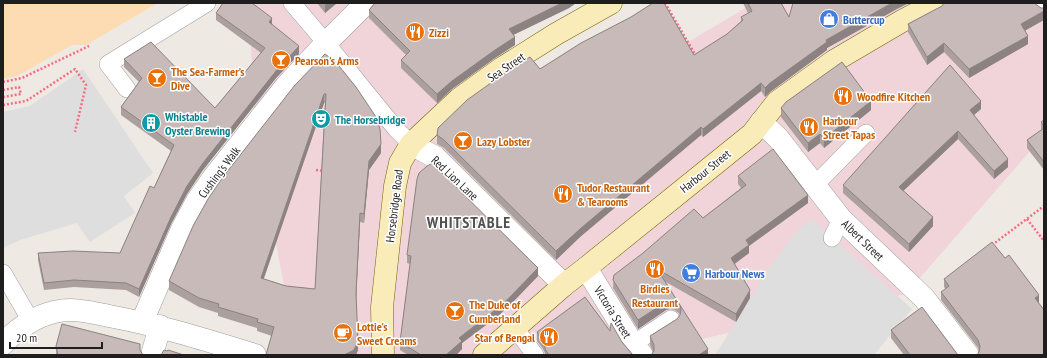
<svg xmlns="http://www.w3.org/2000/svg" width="1047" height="358" viewBox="0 0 1047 358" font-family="'PT Sans Narrow',sans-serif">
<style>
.commercial{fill:#f0d4da}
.sand{fill:#fedcb3}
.parking{fill:#dedede}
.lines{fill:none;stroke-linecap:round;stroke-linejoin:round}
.lane-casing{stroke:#9f9f9f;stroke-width:18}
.street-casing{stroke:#9f9f9f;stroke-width:23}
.secondary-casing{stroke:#756506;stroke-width:23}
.path{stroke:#f96c81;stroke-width:2.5;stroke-dasharray:2 2;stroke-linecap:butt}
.lane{stroke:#fff;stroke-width:17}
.street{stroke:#fff;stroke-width:22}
.secondary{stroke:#f9ecb9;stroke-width:22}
.wall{fill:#aba09e;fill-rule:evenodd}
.shaded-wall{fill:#8b8281}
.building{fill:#c7bab8;stroke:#8b8281;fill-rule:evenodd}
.labels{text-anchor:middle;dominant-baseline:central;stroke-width:3;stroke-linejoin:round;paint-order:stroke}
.shop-label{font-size:12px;font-weight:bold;fill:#366cbe;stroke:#fff;text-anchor:start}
.food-label{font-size:12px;font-weight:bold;fill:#c56008;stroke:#fff;text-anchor:start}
.street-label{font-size:12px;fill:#1e1e1e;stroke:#fff}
.culture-label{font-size:12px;font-weight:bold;fill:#0d838f;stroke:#fff;text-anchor:start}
.district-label{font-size:16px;font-weight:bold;letter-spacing:1px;fill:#515151;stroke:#fff}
</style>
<rect width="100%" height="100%" fill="#efe9e4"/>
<path class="commercial" d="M249 3H456L550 137 654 62 754 3H1044V135L906 294 628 355H296L297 352 255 136Z"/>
<path class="sand" d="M3 3H158L86 45H72L17 76 3 79Z"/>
<g class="parking">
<path d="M83 69 153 173 124 196 135 213 90 242 77 223 20 240 3 248V112L30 106Z"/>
<path d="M811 219 912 309 874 355H715L772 264 796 233Z"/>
</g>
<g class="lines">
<g class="lane-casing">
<g id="lane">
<path d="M292 3 326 43 396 129 411 144"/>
<path d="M127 89 108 64 207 3"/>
<path d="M815 185 866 133"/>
<path d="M832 238 841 219"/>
<path d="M3 273 31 321"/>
<path d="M515 328 535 355"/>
<path d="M633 344 671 319"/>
</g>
</g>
<g class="street-casing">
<g id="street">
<path d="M1043 3 1044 4"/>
<path d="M761 122 778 138 841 219 924 298 968 355"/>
<path d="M411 144 435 157 564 285"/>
<path d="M586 268 633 344 642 355"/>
<path d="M142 322 182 229 197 201 213 178 286 86 326 43 366 3"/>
<path d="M3 344C17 329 33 317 54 312 74 307 94 313 114 317 162 326 209 341 255 355"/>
<path d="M152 355 160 326"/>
</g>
</g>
<g class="secondary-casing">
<g id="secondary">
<path d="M383 355 382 307 395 186 400 163 411 144 459 99 502 68 556 34 611 3"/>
<path d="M484 355 564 285 586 268 752 134 777 102 834 61 902 21 936 3"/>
</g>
</g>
<g class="path">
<path d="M665 3 696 56"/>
<path d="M3 82 22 78 89 46"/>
<path d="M3 90 19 87 21 94 3 97"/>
<path d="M3 105 26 101 75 69 86 85 75 132"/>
<path d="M316 170 324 171"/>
<path d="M1027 219 1044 241"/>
<path d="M992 245 1044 206"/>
</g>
<use href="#lane" class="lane"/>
<use href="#street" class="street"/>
<use href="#secondary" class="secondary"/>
</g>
<g class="wall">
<path d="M317 3H337L325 13Z"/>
<path d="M375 3H576L569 8 513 35 515 45 495 58 452 89 437 103 401 68V60L406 55 369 18V10Z"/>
<path d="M743 3H781L789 17 895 10 827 48V50L770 92 765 97 761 91 703 137 701 135 580 237 556 260 444 148 437 144V135L540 69 694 55 727 34 741 21V17L748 13Z"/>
<path d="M942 6 1025 31 1028 44 969 78 944 52 927 65 908 32V24Z"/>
<path d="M216 13 272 25 299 54 276 78 203 170 187 194 171 224 139 297 126 290 74 287 44 290 38 260V253H120L154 188 171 151 121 115V107L139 82 124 67V59L215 108 261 53 216 20Z"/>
<path d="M325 54 381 153 369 170 364 223 360 222 356 298 358 350 356 355H266L272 336 257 331V328L218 316V313L199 307 169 290V281ZM324 103H325L315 289 286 286 263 279Z"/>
<path d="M781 108 871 110 824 148 820 143 808 152 781 117Z"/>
<path d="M981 109 974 115 1008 167 994 179 958 139 903 191 933 226 909 252 843 193V185Z"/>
<path d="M1044 120V170L1027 148V140L1041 130V122Z"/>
<path d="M738 176 808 203 749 246V253L735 264 750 298 736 322 666 282 708 355 653 352 650 345V336L677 319 680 315V314L675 310 670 309 666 310 638 329 613 288 614 275 703 218 741 188 738 184Z"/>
<path d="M407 255 538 276 510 305 498 316 462 343V349L456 355H408L400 350V342L410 264 407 263Z"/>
<path d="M944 279 1039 303 979 352 978 348 941 300V292L946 289 944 287Z"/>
<path d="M891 330 958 355H904L891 338Z"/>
<path d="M610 331 622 342 633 355H545V353L543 349 537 341V332Z"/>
<path d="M56 346 140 350 143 355H56Z"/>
</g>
<g class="shaded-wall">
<path d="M328 3H337L325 13V5Z"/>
<path d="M562 3H576L569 8 509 37V29Z"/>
<path d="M892 3H909L895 10 827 48V50L770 92 765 97V88L770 83 826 40Z"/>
<path d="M1044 11V20L1021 33V24Z"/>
<path d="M272 18V25L269 22Z"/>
<path d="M1028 36V44L969 78V69Z"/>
<path d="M515 37V45L495 58 452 89 437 103V94L452 81 495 50Z"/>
<path d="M944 43V52L927 65V57Z"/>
<path d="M299 46V54L276 78 203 170 187 194 171 224 139 297V289L171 217 187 186 203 163 276 71Z"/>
<path d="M761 83V91L703 137V129Z"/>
<path d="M324 94V103L261 287V278Z"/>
<path d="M871 101V110L824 148V139Z"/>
<path d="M981 101V109L970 118V110Z"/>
<path d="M701 127V135L580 237 556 260V251L580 229Z"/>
<path d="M958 131V139L899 195V187Z"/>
<path d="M820 134V143L808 152V143Z"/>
<path d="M381 144V153L369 170 364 223V214L369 161Z"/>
<path d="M1008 159V167L994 179V171Z"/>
<path d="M808 195V203L749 246V253L731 266V258L746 240Z"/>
<path d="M360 213V222L356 302V293Z"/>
<path d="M933 217V226L909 252V244Z"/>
<path d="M538 268V276L510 305 498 316 462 343V349L456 355H446L459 338Z"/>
<path d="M750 290V298L736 322V314Z"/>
<path d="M1039 295V303L1035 306V298Z"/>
<path d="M670 301V309L666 310 638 329V320L666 302Z"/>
<path d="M358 341V350L356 355H344Z"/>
<path d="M708 349V355H699Z"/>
</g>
<g class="building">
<path d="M223 3H252L272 18 269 22 299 46 276 71 203 163 187 186 171 217 139 289 126 283 74 280 44 283 38 253 73 251 120 253 150 186 154 188 174 145 121 107 142 78 124 59 151 42 215 108 265 48 216 13Z"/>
<path d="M375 3H562L509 29 515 37 495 50 452 81 437 94 401 60 410 51 369 10Z"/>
<path d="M653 3H664L694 55 727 34 743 20 741 17 752 11 748 3H781L789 17 793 3H892L826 40 827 42 770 83 765 88 761 83 703 129 701 127 580 229 556 251 444 140 437 135 438 128 467 100 509 70 530 57 540 69 581 43 631 17Z"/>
<path d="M944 3H1034L1041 8H1044V11L1021 24 1028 36 969 69 944 43 927 57 908 24 942 6Z"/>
<path d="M325 54 335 61 356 87 376 117 380 129 381 144 369 161 364 214 360 213 356 293 358 341 354 350 344 355H266L274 327 257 322 258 319 218 307 219 304 199 298 169 281 193 226 208 199 223 177 295 85ZM324 94H326L315 289 286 286 261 278Z"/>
<path d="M842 62 871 101 824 139 820 134 808 143 781 108 786 102Z"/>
<path d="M950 65 981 101 970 110 1008 159 994 171 958 131 899 187 933 217 909 244 843 185Z"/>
<path d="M1044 120V126L1041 122Z"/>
<path d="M1044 128V162L1027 140Z"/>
<path d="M773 149 808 195 746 240 749 245 731 258 750 290 736 314 657 269 708 349 699 355H651L654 351V345L650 336 677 319 680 315 681 310 680 305 675 301H670L666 302 638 320 613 280 614 275 643 253 694 209 703 218 746 185 738 176Z"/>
<path d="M432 163 538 268 510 297 498 308 459 338 462 341 446 355H421L400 342 411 256 407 255 417 179 419 173 426 167Z"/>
<path d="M992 242 1005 258 1009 255 1039 295 1035 298 1044 310V355H977L979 352 980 346 978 340 941 292 949 286 944 279Z"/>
<path d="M585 297 610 331 611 323 622 342 633 355H549L545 349V345L543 341 537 332Z"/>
<path d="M922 307 958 355H910L891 330Z"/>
<path d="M62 324 140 344V350L143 355H58L56 346Z"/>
<path d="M164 350 167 351 168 350 184 355H161Z"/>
</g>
<defs>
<g id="shop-disc" transform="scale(1)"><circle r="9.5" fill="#3f7fe0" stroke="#fff"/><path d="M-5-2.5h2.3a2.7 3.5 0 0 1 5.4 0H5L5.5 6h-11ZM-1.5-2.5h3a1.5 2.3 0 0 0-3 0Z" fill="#fff"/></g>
<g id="restaurant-disc" transform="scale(1)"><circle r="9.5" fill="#e8710a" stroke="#fff"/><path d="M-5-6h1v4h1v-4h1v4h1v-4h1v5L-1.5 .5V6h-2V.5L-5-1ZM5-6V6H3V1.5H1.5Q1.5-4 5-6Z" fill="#fff"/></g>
<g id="bar-disc" transform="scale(1)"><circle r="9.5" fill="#e8710a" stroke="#fff"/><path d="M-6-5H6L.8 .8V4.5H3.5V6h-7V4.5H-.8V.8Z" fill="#fff"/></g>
<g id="theatre-disc" transform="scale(1)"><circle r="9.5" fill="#0f9aa8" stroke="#fff"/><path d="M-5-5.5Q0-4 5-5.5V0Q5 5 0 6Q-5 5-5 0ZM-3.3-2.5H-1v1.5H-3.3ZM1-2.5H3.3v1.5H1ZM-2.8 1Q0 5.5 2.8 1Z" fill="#fff"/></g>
<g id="building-disc" transform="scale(1)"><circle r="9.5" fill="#0f9aa8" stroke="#fff"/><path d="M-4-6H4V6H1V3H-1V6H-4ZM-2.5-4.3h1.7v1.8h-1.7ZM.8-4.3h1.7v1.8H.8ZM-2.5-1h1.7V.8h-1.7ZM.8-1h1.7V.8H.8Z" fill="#fff"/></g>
<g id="supermarket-disc" transform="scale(1)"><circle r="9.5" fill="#3f7fe0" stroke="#fff"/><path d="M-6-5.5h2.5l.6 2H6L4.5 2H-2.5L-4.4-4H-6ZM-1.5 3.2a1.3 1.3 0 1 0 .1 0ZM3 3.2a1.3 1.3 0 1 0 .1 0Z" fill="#fff"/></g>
<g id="cafe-disc" transform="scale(1)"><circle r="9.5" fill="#e8710a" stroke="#fff"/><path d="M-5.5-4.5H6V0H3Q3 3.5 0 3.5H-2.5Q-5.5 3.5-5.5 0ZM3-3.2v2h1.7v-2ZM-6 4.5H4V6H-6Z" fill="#fff"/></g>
</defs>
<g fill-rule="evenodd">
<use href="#shop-disc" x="829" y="19"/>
<use href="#restaurant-disc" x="415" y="32"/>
<use href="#bar-disc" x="281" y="60"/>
<use href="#bar-disc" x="157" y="78"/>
<use href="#restaurant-disc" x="843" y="96"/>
<use href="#theatre-disc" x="321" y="119"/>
<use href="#building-disc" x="151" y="123"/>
<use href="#restaurant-disc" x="809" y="127"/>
<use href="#bar-disc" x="463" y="141"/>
<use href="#restaurant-disc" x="563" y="194"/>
<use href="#restaurant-disc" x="655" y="269"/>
<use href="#supermarket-disc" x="691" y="273"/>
<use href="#bar-disc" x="455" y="311"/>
<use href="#cafe-disc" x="343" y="333"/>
<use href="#restaurant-disc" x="549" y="337"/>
</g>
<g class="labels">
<g class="shop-label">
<text x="843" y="19">Buttercup</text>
<text x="705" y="273">Harbour News</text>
</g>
<g class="food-label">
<text x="429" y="32">Zizzi</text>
<text x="295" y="60">Pearson's Arms</text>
<text x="171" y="71">The Sea-Farmer’s<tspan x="171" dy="14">Dive</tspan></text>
<text x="857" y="96">Woodfire Kitchen</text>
<text x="823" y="120">Harbour<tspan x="823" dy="14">Street Tapas</tspan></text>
<text x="477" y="141">Lazy Lobster</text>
<text x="577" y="187">Tudor Restaurant<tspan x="577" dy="14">&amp; Tearooms</tspan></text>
<text x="655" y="288" text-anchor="middle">Birdies<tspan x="655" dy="14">Restaurant</tspan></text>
<text x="469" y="304">The Duke of<tspan x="469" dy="14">Cumberland</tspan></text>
<text x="357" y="326">Lottie's<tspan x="357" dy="14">Sweet Creams</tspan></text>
<text x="535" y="337" text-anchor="end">Star of Bengal</text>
</g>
<g class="street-label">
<text transform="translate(506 67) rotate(-34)">Sea Street</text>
<text transform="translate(705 171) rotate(-39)">Harbour Street</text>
<text transform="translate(219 172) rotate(-53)">Cushing's Walk</text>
<text transform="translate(455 178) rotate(43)">Red Lion Lane</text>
<text transform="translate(394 206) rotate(-83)">Horsebridge Road</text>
<text transform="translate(863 240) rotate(44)">Albert Street</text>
<text transform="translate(613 312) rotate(58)">Victoria Street</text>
</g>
<g class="culture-label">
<text x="165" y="116">Whistable<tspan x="165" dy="14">Oyster Brewing</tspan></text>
<text x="335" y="119">The Horsebridge</text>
</g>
<g class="district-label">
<text x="469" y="222">WHITSTABLE</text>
</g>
</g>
<rect width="1047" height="358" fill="none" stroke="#1e1e1e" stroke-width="8"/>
<path d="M10 342v6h92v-6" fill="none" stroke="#1e1e1e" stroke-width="2"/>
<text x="16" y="342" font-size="12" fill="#1e1e1e" stroke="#ffffff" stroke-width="3" paint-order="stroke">20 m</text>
</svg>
